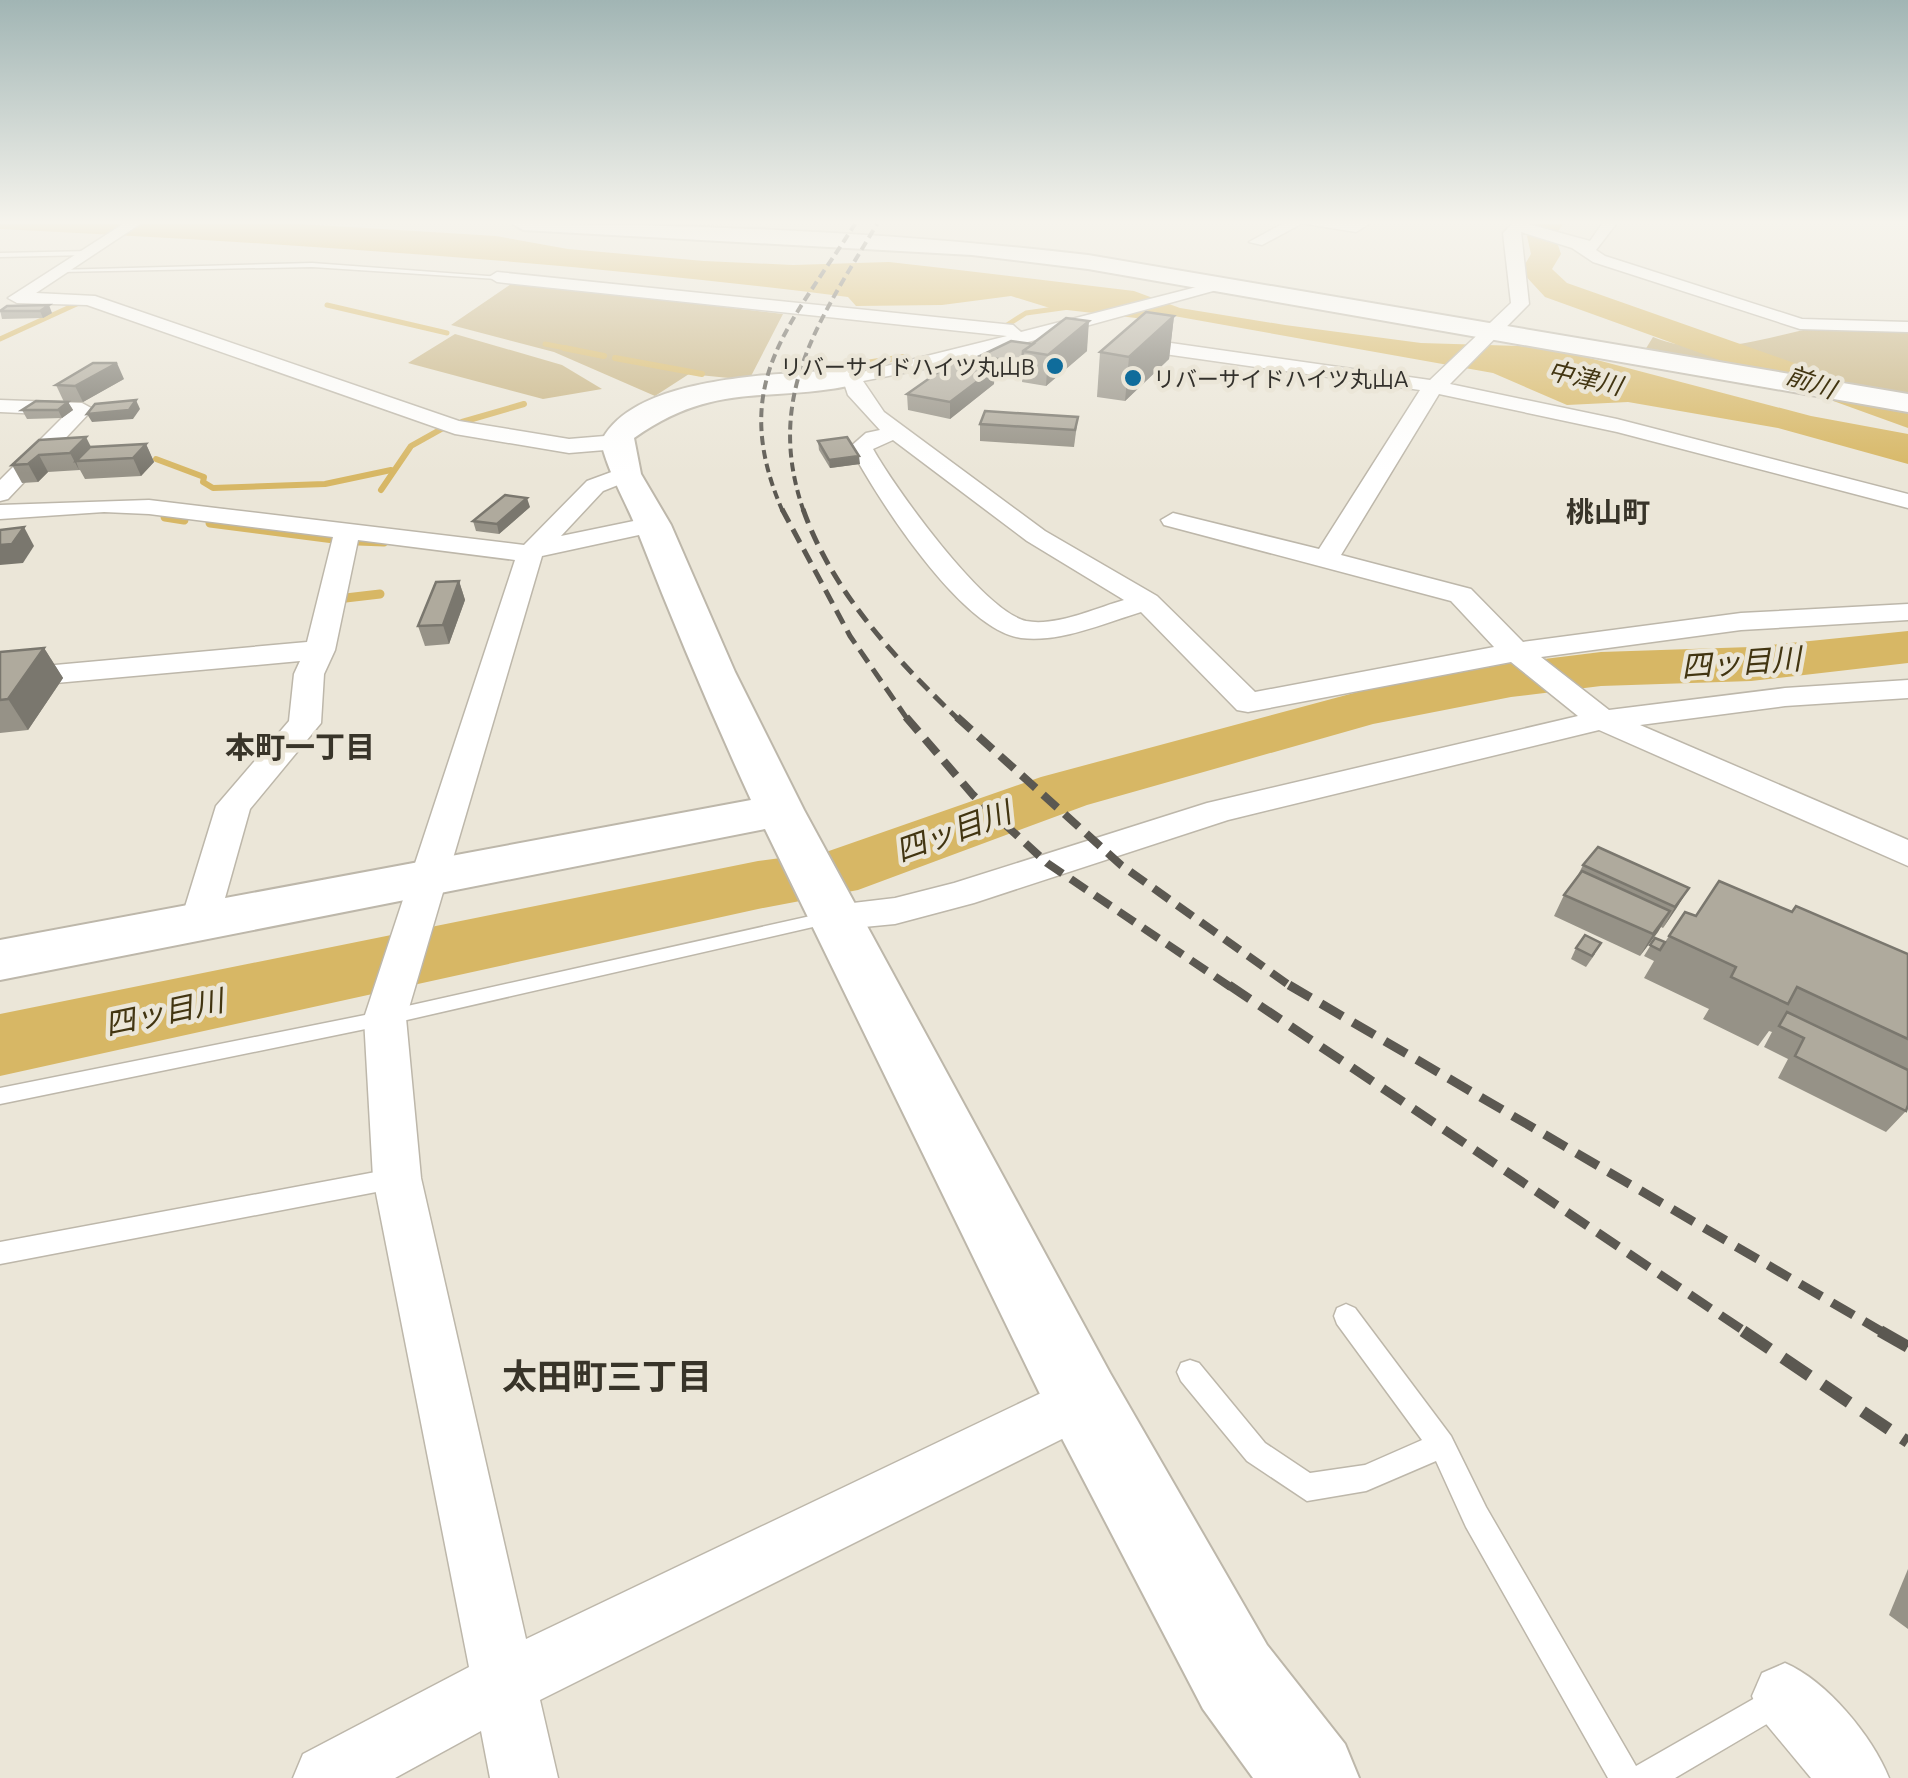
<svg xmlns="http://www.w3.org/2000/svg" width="1908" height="1778" viewBox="0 0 1908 1778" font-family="Ubuntu,'Noto Sans JP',sans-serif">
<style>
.green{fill:#c7b382}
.water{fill:#d7b765}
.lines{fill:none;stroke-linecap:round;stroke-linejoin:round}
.stream-far2{stroke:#d7b765;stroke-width:5}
.stream-far1{stroke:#d7b765;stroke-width:6}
.stream{stroke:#d7b765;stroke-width:9}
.river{fill:#d7b765;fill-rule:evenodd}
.lane-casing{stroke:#bdb7aa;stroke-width:3}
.street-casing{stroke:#bdb7aa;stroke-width:3}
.secondary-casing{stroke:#bdb7aa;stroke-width:4}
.lane{fill:#fff;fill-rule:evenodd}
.street{fill:#fff;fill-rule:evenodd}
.secondary{fill:#fff;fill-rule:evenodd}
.rail-far4{stroke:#5b5851;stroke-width:4;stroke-dasharray:9 5;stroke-linecap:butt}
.rail-far3{stroke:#5b5851;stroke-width:5;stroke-dasharray:15 8;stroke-linecap:butt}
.rail-far2{stroke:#5b5851;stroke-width:8;stroke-dasharray:19 10;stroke-linecap:butt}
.rail-far1{stroke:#5b5851;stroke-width:9;stroke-dasharray:25 12;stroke-linecap:butt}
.rail{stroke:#5b5851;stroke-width:12;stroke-dasharray:32 16;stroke-linecap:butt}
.wall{fill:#969287}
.shaded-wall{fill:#7a776e}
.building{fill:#afaa9d;stroke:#7a776e;stroke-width:2.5}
.poi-dot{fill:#0f6c9b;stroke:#ebe6d8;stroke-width:4}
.labels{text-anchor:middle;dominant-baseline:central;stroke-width:9;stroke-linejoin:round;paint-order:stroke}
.far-poi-label{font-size:22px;fill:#33312c;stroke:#ebe6d8;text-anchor:end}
.far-water-label{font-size:25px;font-style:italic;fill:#423511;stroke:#ebe6d8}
.far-quarter-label{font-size:28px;font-weight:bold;fill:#383429;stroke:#ebe6d8}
.water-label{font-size:30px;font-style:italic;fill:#423511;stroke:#ebe6d8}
.neighbourhood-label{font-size:30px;font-weight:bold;fill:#383429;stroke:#ebe6d8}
.near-neighbourhood-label{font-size:35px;font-weight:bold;fill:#383429;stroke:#ebe6d8}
</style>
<rect width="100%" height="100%" fill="#ebe6d8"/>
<g class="green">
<path d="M514 282 783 314 749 380 689 374 655 396 554 352 451 325Z"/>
<path d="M1816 327 1908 330V397L1645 350 1653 337C1706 359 1761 339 1816 327Z"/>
<path d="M455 334 562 365 602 389 543 399 408 363Z"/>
</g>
<path class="water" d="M0 224H301L496 236 568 249 704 261 793 265 889 262 942 268 1134 291 1180 308 1285 325 1421 343 1520 346 1578 355 1811 416 1908 434V464L1778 428 1628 402 1567 405 1493 373 1174 316 1136 318 1050 308 1011 296 942 305 856 306 848 297C566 261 283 243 0 229Z"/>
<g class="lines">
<g class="stream-far2">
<path d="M327 305 447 333"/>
<path d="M1007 325 1026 313 1069 307"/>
<path d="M0 339 81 302"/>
<path d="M545 344 576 350"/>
</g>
<g class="stream-far1">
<path d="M564 348 604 356"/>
<path d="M615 358 702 374"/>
<path d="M841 367 904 357"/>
<path d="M462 422 524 404"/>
<path d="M156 459 204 477 203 482 213 488 325 484 391 470"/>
<path d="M381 490 411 446 445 427"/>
</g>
<g class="stream">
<path d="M165 517 184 520"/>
<path d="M210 523 334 539"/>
<path d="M358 541 384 542"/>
<path d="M337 599 380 594"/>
</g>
<g class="river">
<path d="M1535 224H1563L1555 236 1561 254 1552 269 1567 283 1908 403V428L1545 297 1521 271 1531 254 1527 236Z"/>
<path d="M1908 631V663L1751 681 1601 686 1511 697 1373 724 1087 805 858 890 758 909 0 1076V1014L758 861 826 852 1041 777 1365 690 1511 663 1601 652 1751 647Z"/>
</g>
<g class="lane-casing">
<g id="lane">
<path d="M90 251 87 255 0 257V253Z"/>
<path d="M312 263 501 277 497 279 312 267 60 272 56 270Z"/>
<path d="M833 911 842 917 839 921 385 1025 0 1104V1088L385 1011Z"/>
<path d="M397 1168 405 1171 408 1178 405 1185 397 1188 0 1264V1242Z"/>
<path d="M1346 1304 1355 1308 1451 1436 1486 1507 1636 1766 1776 1686 1787 1690 1791 1701 1787 1712 1675 1778H1608L1466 1527 1436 1461 1366 1491 1307 1501 1247 1461 1181 1381 1177 1372 1181 1363 1190 1360 1199 1363 1265 1443 1310 1473 1365 1465 1422 1440 1337 1324 1334 1316 1337 1308Z"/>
</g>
</g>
<g class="street-casing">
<g id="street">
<path d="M123 224H140L36 293 95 296 459 421 569 439 617 435 628 442 617 449 569 453 455 434 87 305 17 303 8 298Z"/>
<path d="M1282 224H1301L1262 245 1249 242Z"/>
<path d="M1306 224H1369L1356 232Z"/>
<path d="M1512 224H1528L1590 241 1602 224H1616L1596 250 1605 256 1802 319 1908 322V332L1800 329 1593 262 1572 248 1521 232 1529 304 1450 384 1617 419 1908 494V508L1617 432 1439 394 1341 555 1471 589 1523 642 1741 613 1908 604V620L1741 630 1541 657 1609 710 1785 688 1908 680V698L1785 706 1640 725 1908 840V866L1599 730 1228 820 974 903 895 924 833 930 819 927 814 917 819 907 895 898 954 883 1207 803 1578 716 1511 662 1248 712 1237 710 1141 612C1105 623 1060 643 1021 638 961 630 877 498 850 447L866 433 880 430 848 395 842 377 1007 336 497 282 489 277 497 272 1013 325 1021 332 1224 280V288L944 365 863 381 884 412 1045 531 1157 596 1255 692 1494 647 1451 601 1164 525 1161 520 1173 513 1319 549 1420 390 1122 348 1113 342 1122 336 1430 380 1511 303 1503 233ZM893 440 1027 541 1124 600C1096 608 1055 627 1026 621 983 611 895 488 873 449Z"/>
<path d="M0 400 82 403 93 409 8 499 0 501V480L65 415 0 412Z"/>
<path d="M625 467 633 469V479L603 491 561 536 653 517 666 525 662 530 542 556 406 1018 421 1178 526 1639 1083 1373 1102 1381 1110 1400 1102 1419 540 1700 558 1778H490L481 1731 395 1778H293L303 1754 469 1667 373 1178 364 1018 515 560 358 540 335 650 324 674 321 723 250 809 218 923 213 933 199 937 185 933 180 923 216 806 289 721 294 674 300 661 0 688V670L307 642 333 537 149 514 104 512 0 519V505L149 500 524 545 587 481Z"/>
<path d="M1785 1663C1827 1681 1872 1736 1889 1778H1811L1762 1719 1752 1696 1762 1673Z"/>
</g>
</g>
<g class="secondary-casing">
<g id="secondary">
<path d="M513 224C705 224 897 233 1088 255L1908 394V412L1088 269 972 255 523 230Z"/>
<path d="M852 369 862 371 866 377 862 383C772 405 719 378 634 438L641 474 671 525 735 672 804 810 1110 1373 1267 1645 1345 1744 1359 1778H1253L1203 1709 1056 1427 765 829 0 980V940L751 800C711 713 674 625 639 535 627 503 609 476 601 442 634 373 786 375 852 369Z"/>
</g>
</g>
<use href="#lane" class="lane"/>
<use href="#street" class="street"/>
<use href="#secondary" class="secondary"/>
<g class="rail-far4">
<path d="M783 512C727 384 789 328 855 224"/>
<path d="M804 512C763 396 820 320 877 224"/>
</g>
<g class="rail-far3">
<path d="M782 509 850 636 908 720"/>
<path d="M803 509C833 594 896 659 959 720"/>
</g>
<g class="rail-far2">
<path d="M906 717 973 795 1047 863 1232 988"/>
<path d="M957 717 1121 865 1293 988"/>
</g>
<g class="rail-far1">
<path d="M1229 985 1747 1333"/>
<path d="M1289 985 1884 1333"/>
</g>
<g class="rail">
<path d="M1743 1331 1908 1442"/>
<path d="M1880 1331 1908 1347"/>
</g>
</g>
<g class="wall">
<path d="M7 306 52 313 43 318 2 319 0 310Z"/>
<path d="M1174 316 1169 359 1125 401 1097 397 1100 352Z"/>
<path d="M1011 341 1087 351 1046 386 1022 382 1023 370 979 363 980 356Z"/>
<path d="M124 379 83 402H64L56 385Z"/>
<path d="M994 384 950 419 908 410 907 394Z"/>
<path d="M68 402 73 410 62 418 27 419 22 410Z"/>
<path d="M1078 417 1074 447 980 441V424Z"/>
<path d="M39 440 91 447 146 444 154 462 141 476 85 479 80 470 48 472 38 482 22 483 12 465Z"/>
<path d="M818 441 860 464 830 468 819 450Z"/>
<path d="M530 507 499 534 476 531 473 521Z"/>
<path d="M459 581 465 600 449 644 425 646 418 626Z"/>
<path d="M44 648 63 678 28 730 0 733V652Z"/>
<path d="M1583 865 1689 888 1663 928 1661 927 1640 956 1554 916 1564 895 1578 875Z"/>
<path d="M1685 912 1696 916 1792 912 1908 954V1105L1906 1111 1886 1132 1778 1078 1788 1059 1764 1047 1772 1032 1769 1031 1758 1046 1703 1019 1709 1009 1644 978 1654 961 1644 956 1655 938 1665 942Z"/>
<path d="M1576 948 1595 954 1586 967 1571 959Z"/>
<path d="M1908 1569V1629L1889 1615Z"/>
</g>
<g class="shaded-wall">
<path d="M49 305 52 313 43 318 40 311Z"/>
<path d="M1174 316 1169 359 1125 401 1129 357Z"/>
<path d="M1089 321 1087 351 1046 386 1048 355Z"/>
<path d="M117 363 124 379 83 402 75 386Z"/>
<path d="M995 368 994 384 950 419V402Z"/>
<path d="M136 400 140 409 133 419 92 422 87 414Z"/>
<path d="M68 402 73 410 62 418 58 410Z"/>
<path d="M86 437 95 455 76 461 79 470 70 453Z"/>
<path d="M146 444 154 462 141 476 133 458Z"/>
<path d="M39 455 48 472 38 482 28 464Z"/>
<path d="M859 456 860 464 830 468 829 460Z"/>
<path d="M527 498 530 507 499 534 497 524Z"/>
<path d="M24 527 34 546 23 563 0 565V545Z"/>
<path d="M459 581 465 600 449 644 443 625Z"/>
<path d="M44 648 63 678 28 730 8 699Z"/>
<path d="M1689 888 1676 909 1663 928 1675 907Z"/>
<path d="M1670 911 1658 932 1640 956 1653 934Z"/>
</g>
<g class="building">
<path d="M49 305 40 311H0L7 306Z"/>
<path d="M1146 312 1174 316 1129 357 1100 352Z"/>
<path d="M1066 318 1089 321 1048 355 1023 351Z"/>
<path d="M1011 341 1033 344 1023 351 1022 363 980 356Z"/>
<path d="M954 361 995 368 950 402 907 394Z"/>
<path d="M93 363H117L75 386 56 385Z"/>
<path d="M136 400 129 410 87 414 95 404Z"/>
<path d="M36 401 68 402 58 410H22Z"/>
<path d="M985 411 1078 417 1075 430 980 424Z"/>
<path d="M86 437 70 453 39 455 28 464 12 465 39 440Z"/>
<path d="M847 437 859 456 829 460 818 441Z"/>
<path d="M146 444 133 458 76 461 90 447Z"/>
<path d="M505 495 527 498 497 524 473 521Z"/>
<path d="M24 527 12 544 0 545V530Z"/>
<path d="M459 581 443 625 418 626 436 582Z"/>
<path d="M44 648 8 699 0 700V652Z"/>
<path d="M1598 847 1689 888 1675 907 1583 865Z"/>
<path d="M1582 871 1670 911 1653 934 1564 895Z"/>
<path d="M1719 881 1792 912 1796 906 1908 954V1039L1797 987 1788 1004 1731 977 1736 967 1669 936 1685 912 1696 916Z"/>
<path d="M1585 935 1601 943 1592 956 1576 948Z"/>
<path d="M1655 938 1665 942 1660 950 1650 945Z"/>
<path d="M1787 1012 1908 1070V1105L1906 1111 1795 1056 1804 1038 1779 1026Z"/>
</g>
<linearGradient id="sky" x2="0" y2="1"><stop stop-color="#a1b5b4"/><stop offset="0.47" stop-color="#f6f4ed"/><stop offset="1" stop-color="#f6f4ed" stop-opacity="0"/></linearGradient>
<rect width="1908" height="473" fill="url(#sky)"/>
<g class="poi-dot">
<circle cx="1055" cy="366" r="10"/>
<circle cx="1133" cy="378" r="10"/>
</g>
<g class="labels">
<g class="far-poi-label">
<text x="1035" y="366">リバーサイドハイツ丸山B</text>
<text x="1153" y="378" text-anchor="start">リバーサイドハイツ丸山A</text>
</g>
<g class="far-water-label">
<text transform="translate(1585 378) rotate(13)">中津川</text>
<text transform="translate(1811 382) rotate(19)">前川</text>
</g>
<g class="far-quarter-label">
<text x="1608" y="511">桃山町</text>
</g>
<g class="water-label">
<text transform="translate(1741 662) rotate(-4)">四ッ目川</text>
<text transform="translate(953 831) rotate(-20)">四ッ目川</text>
<text transform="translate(164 1012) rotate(-12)">四ッ目川</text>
</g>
<g class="neighbourhood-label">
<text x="300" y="747">本町一丁目</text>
</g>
<g class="near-neighbourhood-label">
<text x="607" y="1376">太田町三丁目</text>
</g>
</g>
</svg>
